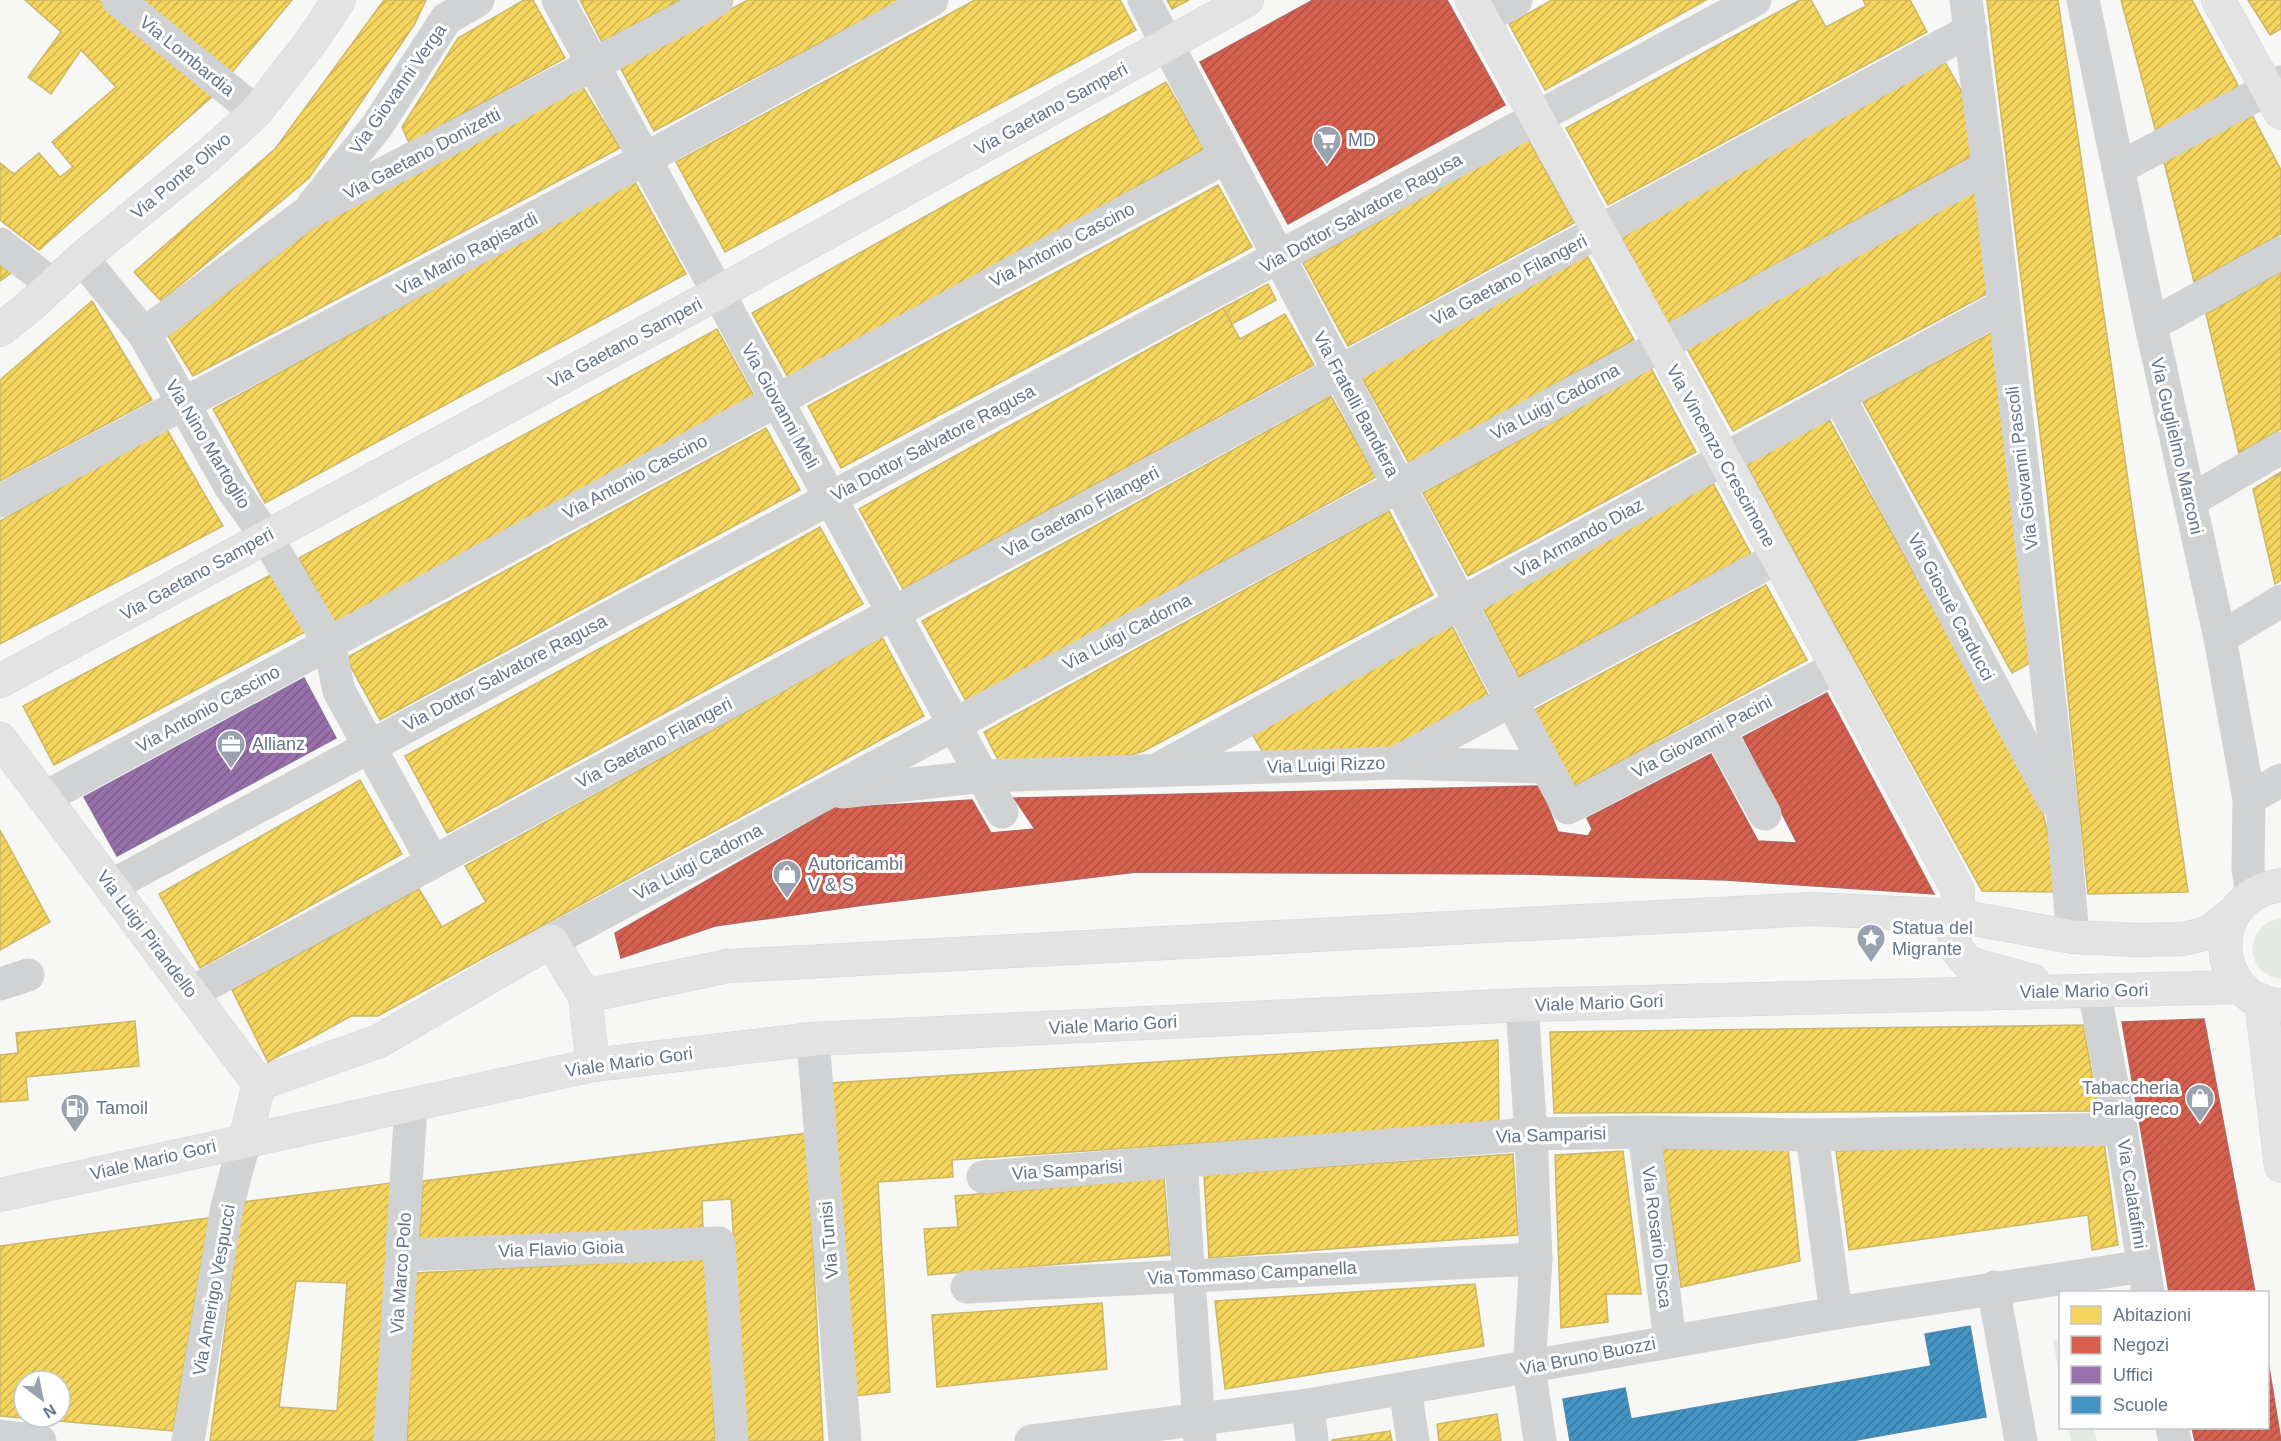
<svg xmlns="http://www.w3.org/2000/svg" width="2281" height="1441" viewBox="0 0 2281 1441" font-family="Helvetica,sans-serif">
<style>
.garden{fill:#e6eae4}
.homes{fill:url(#homes-hatch);stroke:#cbb869;stroke-width:1.5;fill-rule:evenodd}
.shops{fill:url(#shops-hatch);stroke:#b4665f;stroke-width:1.5}
.offices{fill:url(#offices-hatch);stroke:#8a71a0;stroke-width:1.5}
.schools{fill:url(#schools-hatch);stroke:#4e8ab1;stroke-width:1.5}
.lines{fill:none;stroke-linecap:round;stroke-linejoin:round}
.secondary-casing{stroke:#d2d4d6;stroke-width:34}
.street{stroke:#d1d2d3;stroke-width:33}
.secondary{stroke:#e3e3e4;stroke-width:33}
.labels{text-anchor:middle;dominant-baseline:central;stroke-width:6;stroke-linejoin:round;paint-order:stroke}
.street-label{font-size:18px;fill:#667488;stroke:#fff}
.poi-label{font-size:18px;fill:#667488;stroke:#fff;text-anchor:start}
</style>
<defs>
<pattern id="homes-hatch" width="6" height="6" patternUnits="userSpaceOnUse" patternTransform="scale(1.5)"><rect width="6" height="6" fill="#f6d55c"/><path d="M-1 1l2-2M0 6l6-6M5 7l2-2" fill="none" stroke="#cbb152"/></pattern>
<pattern id="shops-hatch" width="6" height="6" patternUnits="userSpaceOnUse" patternTransform="scale(1.5)"><rect width="6" height="6" fill="#d6604d"/><path d="M-1 1l2-2M0 6l6-6M5 7l2-2" fill="none" stroke="#a85144"/></pattern>
<pattern id="offices-hatch" width="6" height="6" patternUnits="userSpaceOnUse" patternTransform="scale(1.5)"><rect width="6" height="6" fill="#9970ab"/><path d="M-1 1l2-2M0 6l6-6M5 7l2-2" fill="none" stroke="#7a5d8a"/></pattern>
<pattern id="schools-hatch" width="6" height="6" patternUnits="userSpaceOnUse" patternTransform="scale(1.5)"><rect width="6" height="6" fill="#4393c3"/><path d="M-1 1l2-2M0 6l6-6M5 7l2-2" fill="none" stroke="#3a779c"/></pattern>
</defs>
<rect width="100%" height="100%" fill="#f7f7f6"/>
<g class="garden">
<path d="M2281 918V979C2243 974 2243 925 2281 918Z"/>
<path d="M2060 1339V1382L2053 1340Z"/>
<path d="M2068 1428H2094L2097 1441H2071Z"/>
</g>
<g class="homes">
<path d="M25 0H99L215 94 39 250 0 220V163L14 174 39 153 60 177 73 167 52 142 116 87 81 50 51 94 28 77 61 32Z"/>
<path d="M134 0H292L229 76Z"/>
<path d="M384 0H426L414 25 309 178 161 301 134 272 275 149Z"/>
<path d="M524 0H533L565 58 409 143 402 127 458 38Z"/>
<path d="M580 0H681L602 42Z"/>
<path d="M748 0H901L654 131 620 67Z"/>
<path d="M975 0H1120L1136 30 725 252 676 162Z"/>
<path d="M1167 0H1189L1172 9Z"/>
<path d="M1552 0H1706L1545 90 1509 24Z"/>
<path d="M1800 0H1811L1826 27 1866 6 1863 0H1910L1927 32 1608 205 1566 128Z"/>
<path d="M1987 0H2058L2188 892 2088 894 2047 491Z"/>
<path d="M2121 0H2192L2240 89 2156 132Z"/>
<path d="M2248 0H2281V29L2270 35Z"/>
<path d="M1945 62 1970 106 1972 156 1667 324 1621 236Z"/>
<path d="M1166 82 1204 149 790 381 752 313Z"/>
<path d="M581 84 620 148 193 376 168 336 315 227Z"/>
<path d="M2251 113 2281 170V234L2194 282 2164 162Z"/>
<path d="M1528 139 1574 223 1348 346 1303 263Z"/>
<path d="M634 180 686 274 265 503 213 409Z"/>
<path d="M1218 185 1252 247 841 468 808 406Z"/>
<path d="M1976 191 1990 292 1733 431 1686 347Z"/>
<path d="M1585 252 1634 340 1410 465 1361 376Z"/>
<path d="M0 265 11 273 0 281Z"/>
<path d="M2281 272V429L2239 453 2206 314Z"/>
<path d="M1268 284 1276 300 1232 324 1223 308Z"/>
<path d="M92 301 152 400 0 481V380Z"/>
<path d="M1223 308 1240 339 1285 314 1314 365 903 589 859 509Z"/>
<path d="M717 329 754 396 335 624 299 558Z"/>
<path d="M1993 332 2030 663 2012 673 1863 402Z"/>
<path d="M1651 368 1696 452 1468 576 1423 493Z"/>
<path d="M1331 396 1376 477 967 703 922 621Z"/>
<path d="M1829 419 2041 804 2061 892 1982 891 1746 464Z"/>
<path d="M166 428 223 526 0 644V521Z"/>
<path d="M766 428 800 490 380 720 346 658Z"/>
<path d="M2281 472V580L2275 584 2253 489Z"/>
<path d="M1713 483 1751 554 1519 677 1482 606Z"/>
<path d="M1389 511 1433 595 1144 751 1114 760 1000 764 984 732Z"/>
<path d="M820 527 863 604 447 833 405 756Z"/>
<path d="M274 573 305 632 54 765 23 706Z"/>
<path d="M1766 585 1807 660 1573 787 1532 711Z"/>
<path d="M1449 620 1489 697 1395 748 1264 754 1252 734Z"/>
<path d="M882 637 924 716 378 1016H351L268 1062 232 990 419 889 442 927 486 902 465 866Z"/>
<path d="M360 780 402 854 200 968 159 894Z"/>
<path d="M0 830 50 922 0 950Z"/>
<path d="M135 1021 139 1066 26 1077 28 1100 0 1102V1055L18 1053 16 1033Z"/>
<path d="M2083 1025 2099 1111 1554 1113 1550 1032Z"/>
<path d="M1498 1040 1499 1123 952 1160 953 1177 878 1182 890 1392 854 1396 830 1083Z"/>
<path d="M807 1133 823 1441H747L731 1199 702 1201 703 1228 419 1241 423 1181Z"/>
<path d="M2104 1142 2118 1245 2092 1250 2088 1215 1849 1250 1836 1151Z"/>
<path d="M1788 1148 1800 1261 1681 1287 1662 1149Z"/>
<path d="M1623 1151 1641 1294H1606L1608 1322 1561 1328 1555 1155Z"/>
<path d="M1513 1154 1518 1235 1209 1258 1204 1175Z"/>
<path d="M1164 1178 1170 1255 928 1275 924 1229 958 1227 955 1196Z"/>
<path d="M391 1183 378 1441H210L242 1202ZM296 1281 347 1283 337 1411 279 1407Z"/>
<path d="M209 1218 173 1431 0 1416V1246ZM24 1381H60V1417H24Z"/>
<path d="M707 1258 715 1441H407L415 1273Z"/>
<path d="M1475 1284 1484 1346 1225 1389 1215 1301Z"/>
<path d="M1102 1303 1107 1369 937 1387 932 1315Z"/>
<path d="M1497 1414 1501 1441H1439L1437 1424Z"/>
<path d="M1390 1431 1392 1441H1332V1440Z"/>
</g>
<g class="shops">
<path d="M1313 0H1447L1505 105 1288 224 1200 62Z"/>
<path d="M1827 693 1934 894 1726 880 1522 874 1136 872 864 905 715 926 621 958 615 933 834 808 972 800 991 833 1035 829 1014 798 1540 786 1558 832 1588 836 1592 829 1587 818 1711 754 1758 841 1797 843 1743 737Z"/>
<path d="M2204 1019 2255 1292H2169L2122 1022Z"/>
<path d="M2268 1361 2281 1441H2195L2192 1428H2268Z"/>
</g>
<path class="offices" d="M304 678 336 738 117 856 84 797Z"/>
<path class="schools" d="M1970 1326 1986 1417 1851 1441H1570L1563 1399 1625 1388 1631 1419 1931 1366 1925 1334Z"/>
<g class="lines">
<g class="secondary-casing">
<g id="secondary">
<path d="M1472 0 1724 459 1958 890V916L1954 935 1956 948 1968 963 2033 981"/>
<path d="M2218 0 2281 113"/>
<path d="M0 330 30 306 82 258 210 154 256 112 313 39 339 0"/>
<path d="M0 681 718 293 1247 0"/>
<path d="M0 739 259 1084 245 1140"/>
<path d="M2281 885C2199 897 2215 1005 2281 1005"/>
<path d="M585 996 728 966 1812 909 1958 916 2073 937 2137 940 2183 939 2208 933 2233 913"/>
<path d="M2261 1000 2281 1166"/>
<path d="M259 1084 379 1041 551 941 585 996 593 1065"/>
<path d="M0 1195 593 1065 813 1039 1522 1005 2241 987"/>
</g>
</g>
<g class="street">
<path d="M118 0 256 112"/>
<path d="M558 0 1002 812"/>
<path d="M1144 0 1568 808 1837 667"/>
<path d="M1966 0 1988 167 2063 818 2073 937"/>
<path d="M2083 0 2151 325 2220 638 2249 799 2248 869 2252 894"/>
<path d="M1482 19 1516 0"/>
<path d="M2119 168 2281 82"/>
<path d="M313 205 377 126 446 19 478 0"/>
<path d="M0 244 53 285"/>
<path d="M82 258 144 334 230 486 266 536 329 643 339 691 433 862"/>
<path d="M2151 325 2281 253"/>
<path d="M144 334 304 215 717 0"/>
<path d="M1839 397 2053 800"/>
<path d="M0 501 645 159 932 0"/>
<path d="M2190 501 2281 448"/>
<path d="M2220 638 2281 601"/>
<path d="M1718 729 1765 814"/>
<path d="M1398 763 1546 767"/>
<path d="M1160 768 2003 306"/>
<path d="M842 792 983 776 1395 763 1777 558"/>
<path d="M44 798 1226 157"/>
<path d="M2249 799 2281 780"/>
<path d="M111 886 1755 0"/>
<path d="M551 941 1660 346 1988 167"/>
<path d="M0 984 28 975"/>
<path d="M2094 991 2121 1129 2148 1292"/>
<path d="M191 993 1971 30"/>
<path d="M1522 1005 1531 1134 1536 1259 1529 1368 1540 1441"/>
<path d="M813 1039 845 1441"/>
<path d="M1644 1132 1670 1341"/>
<path d="M1812 1135 1836 1313"/>
<path d="M1181 1161 1200 1441"/>
<path d="M983 1177 1531 1134 1644 1132 1812 1135 2121 1129"/>
<path d="M402 1255 719 1243 732 1441"/>
<path d="M967 1287 1536 1259"/>
<path d="M1995 1287 1997 1310 2021 1441"/>
<path d="M1405 1389 1413 1441"/>
<path d="M1308 1405 1312 1441"/>
<path d="M2172 1428 2175 1441"/>
<path d="M0 1436 40 1441"/>
<path d="M188 1441 227 1207 245 1140"/>
<path d="M390 1441 411 1105"/>
<path d="M1031 1441 1308 1405 1836 1313 2144 1266"/>
</g>
<use href="#secondary" class="secondary"/>
</g>
<defs>
<g id="supermarket-pin" transform="scale(1.5)"><path d="M0 17L-7.5 6A9.5 9.5 0 1 1 7.5 6Z" fill="#99a2ae" stroke="#fff"/><path d="M-6-5.5h2.5l.6 2H6L4.5 2H-2.5L-4.4-4H-6ZM-1.5 3.2a1.3 1.3 0 1 0 .1 0ZM3 3.2a1.3 1.3 0 1 0 .1 0Z" fill="#fff"/></g>
<g id="office-pin" transform="scale(1.5)"><path d="M0 17L-7.5 6A9.5 9.5 0 1 1 7.5 6Z" fill="#99a2ae" stroke="#fff"/><path d="M-6-3h4V-5.5h4V-3h4V5H-6ZM-1-4.5V-3h2v-1.5ZM-6 0V1H6V0Z" fill="#fff"/></g>
<g id="shop-pin" transform="scale(1.5)"><path d="M0 17L-7.5 6A9.5 9.5 0 1 1 7.5 6Z" fill="#99a2ae" stroke="#fff"/><path d="M-5-2.5h2.3a2.7 3.5 0 0 1 5.4 0H5L5.5 6h-11ZM-1.5-2.5h3a1.5 2.3 0 0 0-3 0Z" fill="#fff"/></g>
<g id="sight-pin" transform="scale(1.5)"><path d="M0 17L-7.5 6A9.5 9.5 0 1 1 7.5 6Z" fill="#99a2ae" stroke="#fff"/><path d="M0-6L1.8-2.2L6-1.7L2.9 1.2L3.7 5.4L0 3.3L-3.7 5.4L-2.9 1.2L-6-1.7L-1.8-2.2Z" fill="#fff"/></g>
<g id="fuel-pin" transform="scale(1.5)"><path d="M0 17L-7.5 6A9.5 9.5 0 1 1 7.5 6Z" fill="#99a2ae" stroke="#fff"/><path d="M-5.5-6h7V0h2V4h1.3V-2.5L3-4.5l.8-.8L6-3V5H2.5V1h-1V6h-7ZM-4.2-4.7v3.2H.2V-4.7Z" fill="#fff"/></g>
</defs>
<g fill-rule="evenodd">
<use href="#supermarket-pin" x="1327" y="140"/>
<use href="#office-pin" x="231" y="744"/>
<use href="#shop-pin" x="787" y="874"/>
<use href="#sight-pin" x="1871" y="938"/>
<use href="#shop-pin" x="2200" y="1098"/>
<use href="#fuel-pin" x="75" y="1108"/>
</g>
<g class="labels">
<g class="street-label">
<text transform="translate(187 56) rotate(39)">Via Lombardia</text>
<text transform="translate(398 89) rotate(-55)">Via Giovanni Verga</text>
<text transform="translate(1051 109) rotate(-29)">Via Gaetano Samperi</text>
<text transform="translate(422 154) rotate(-28)">Via Gaetano Donizetti</text>
<text transform="translate(181 176) rotate(-40)">Via Ponte Olivo</text>
<text transform="translate(1361 213) rotate(-29)">Via Dottor Salvatore Ragusa</text>
<text transform="translate(1062 245) rotate(-28)">Via Antonio Cascino</text>
<text transform="translate(467 254) rotate(-28)">Via Mario Rapisardi</text>
<text transform="translate(1509 280) rotate(-28)">Via Gaetano Filangeri</text>
<text transform="translate(625 343) rotate(-28)">Via Gaetano Samperi</text>
<text transform="translate(1555 402) rotate(-28)">Via Luigi Cadorna</text>
<text transform="translate(1356 404) rotate(62)">Via Fratelli Bandiera</text>
<text transform="translate(780 406) rotate(61)">Via Giovanni Meli</text>
<text transform="translate(933 443) rotate(-28)">Via Dottor Salvatore Ragusa</text>
<text transform="translate(208 444) rotate(59)">Via Nino Martoglio</text>
<text transform="translate(2177 446) rotate(77)">Via Guglielmo Marconi</text>
<text transform="translate(1721 456) rotate(61)">Via Vincenzo Crescimone</text>
<text transform="translate(2022 468) rotate(-97)">Via Giovanni Pascoli</text>
<text transform="translate(635 477) rotate(-28)">Via Antonio Cascino</text>
<text transform="translate(1081 512) rotate(-28)">Via Gaetano Filangeri</text>
<text transform="translate(1579 538) rotate(-29)">Via Armando Diaz</text>
<text transform="translate(197 574) rotate(-29)">Via Gaetano Samperi</text>
<text transform="translate(1951 607) rotate(62)">Via Giosuè Carducci</text>
<text transform="translate(1127 632) rotate(-28)">Via Luigi Cadorna</text>
<text transform="translate(505 673) rotate(-28)">Via Dottor Salvatore Ragusa</text>
<text transform="translate(208 709) rotate(-29)">Via Antonio Cascino</text>
<text transform="translate(1702 737) rotate(-28)">Via Giovanni Pacini</text>
<text transform="translate(654 743) rotate(-28)">Via Gaetano Filangeri</text>
<text transform="translate(1326 765) rotate(-2)">Via Luigi Rizzo</text>
<text transform="translate(698 862) rotate(-28)">Via Luigi Cadorna</text>
<text transform="translate(147 934) rotate(53)">Via Luigi Pirandello</text>
<text transform="translate(2084 991) rotate(-1)">Viale Mario Gori</text>
<text transform="translate(1599 1003) rotate(-2)">Viale Mario Gori</text>
<text transform="translate(1113 1025) rotate(-3)">Viale Mario Gori</text>
<text transform="translate(629 1062) rotate(-8)">Viale Mario Gori</text>
<text transform="translate(1551 1135) rotate(-2)">Via Samparisi</text>
<text transform="translate(153 1160) rotate(-13)">Viale Mario Gori</text>
<text transform="translate(1067 1170) rotate(-4)">Via Samparisi</text>
<text transform="translate(2132 1194) rotate(81)">Via Calatafimi</text>
<text transform="translate(1657 1237) rotate(83)">Via Rosario Disca</text>
<text transform="translate(829 1240) rotate(-95)">Via Tunisi</text>
<text transform="translate(561 1249) rotate(-2)">Via Flavio Gioia</text>
<text transform="translate(401 1273) rotate(-86)">Via Marco Polo</text>
<text transform="translate(1252 1273) rotate(-3)">Via Tommaso Campanella</text>
<text transform="translate(214 1290) rotate(-80)">Via Amerigo Vespucci</text>
<text transform="translate(1588 1356) rotate(-11)">Via Bruno Buozzi</text>
</g>
<g class="poi-label">
<text x="1348" y="140">MD</text>
<text x="252" y="744">Allianz</text>
<text x="808" y="864">Autoricambi<tspan x="808" dy="21">V &amp; S</tspan></text>
<text x="1892" y="928">Statua del<tspan x="1892" dy="21">Migrante</tspan></text>
<text x="2179" y="1088" text-anchor="end">Tabaccheria<tspan x="2179" dy="21">Parlagreco</tspan></text>
<text x="96" y="1108">Tamoil</text>
</g>
</g>
<rect x="2059" y="1291" width="210" height="138" fill="#ffffff" stroke="#c2c7cf" stroke-width="1.5"/>
<rect x="2071" y="1306" width="30" height="18" fill="#f6d55c" stroke="#c2c7cf" stroke-width="1.5"/>
<text x="2113" y="1321" font-size="18" fill="#667488">Abitazioni</text>
<rect x="2071" y="1336" width="30" height="18" fill="#d6604d" stroke="#c2c7cf" stroke-width="1.5"/>
<text x="2113" y="1351" font-size="18" fill="#667488">Negozi</text>
<rect x="2071" y="1366" width="30" height="18" fill="#9970ab" stroke="#c2c7cf" stroke-width="1.5"/>
<text x="2113" y="1381" font-size="18" fill="#667488">Uffici</text>
<rect x="2071" y="1396" width="30" height="18" fill="#4393c3" stroke="#c2c7cf" stroke-width="1.5"/>
<text x="2113" y="1411" font-size="18" fill="#667488">Scuole</text>
<g transform="translate(42 1399) rotate(148)"><circle r="28" fill="#ffffff" stroke="#c2c7cf" stroke-width="1.5"/>
<path d="M0-4.5L10 22L0 15L-10 22Z" fill="#99a2ae"/>
<text y="-9" font-size="16" font-weight="bold" text-anchor="middle" fill="#667488">N</text>
</g>
</svg>
